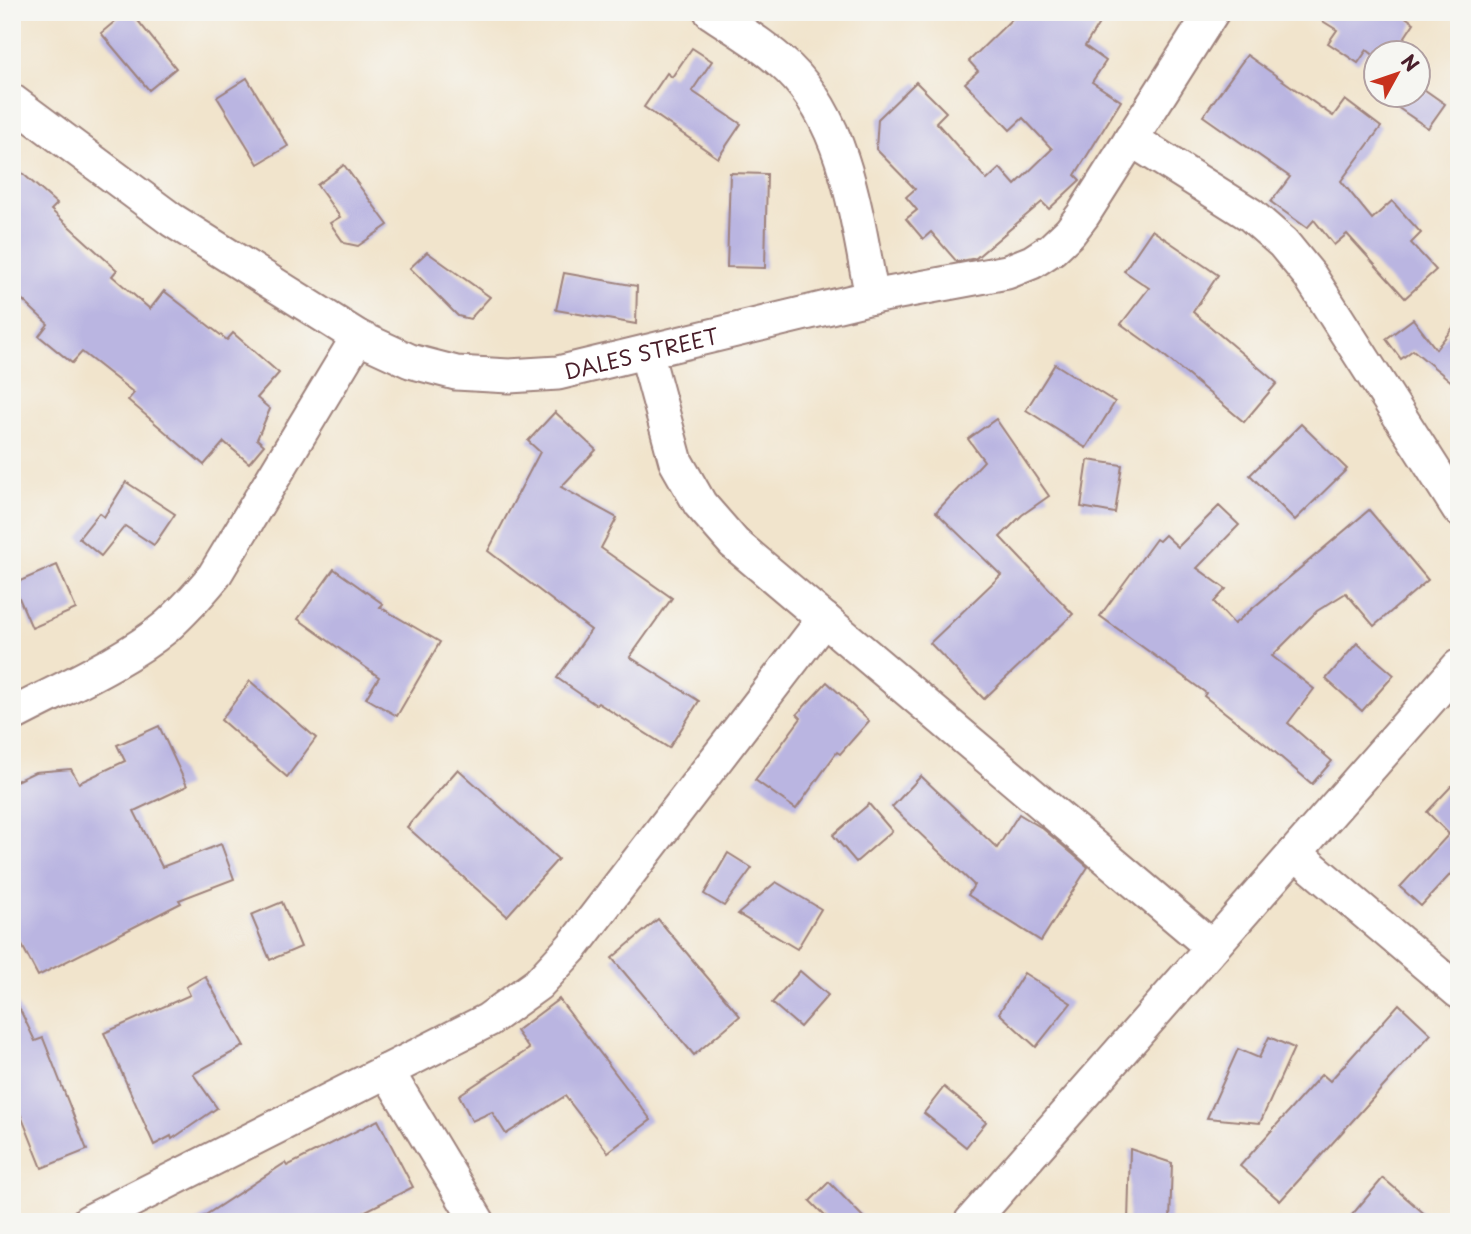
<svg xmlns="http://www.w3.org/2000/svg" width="1471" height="1234" viewBox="0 0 1471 1234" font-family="'Playpen Sans',sans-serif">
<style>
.building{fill:#bab5e1}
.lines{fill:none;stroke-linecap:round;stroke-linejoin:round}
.minor-casing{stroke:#9e827c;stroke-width:37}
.minor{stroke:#fff;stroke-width:33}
.labels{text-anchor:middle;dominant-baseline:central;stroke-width:7;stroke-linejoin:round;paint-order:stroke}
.street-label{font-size:21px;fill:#4a1f2b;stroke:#f6f6f2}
</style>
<rect width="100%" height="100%" fill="#f6f6f2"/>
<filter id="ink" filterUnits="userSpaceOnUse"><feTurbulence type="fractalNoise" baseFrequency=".0143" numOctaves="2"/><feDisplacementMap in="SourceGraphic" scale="14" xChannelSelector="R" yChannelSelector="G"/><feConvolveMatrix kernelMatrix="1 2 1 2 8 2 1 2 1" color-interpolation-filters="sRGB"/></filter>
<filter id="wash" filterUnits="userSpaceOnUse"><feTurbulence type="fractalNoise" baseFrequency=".00686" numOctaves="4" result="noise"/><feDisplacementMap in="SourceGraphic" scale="28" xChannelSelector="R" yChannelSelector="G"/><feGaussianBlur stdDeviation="1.57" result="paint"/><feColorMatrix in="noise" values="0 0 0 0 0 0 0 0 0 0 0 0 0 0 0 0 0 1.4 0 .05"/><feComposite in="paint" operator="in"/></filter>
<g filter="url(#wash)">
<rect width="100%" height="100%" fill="#f1e4cc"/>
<g id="blocks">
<g class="building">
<path d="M126 12H131L176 68 149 90 101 33Z"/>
<path d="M1019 12H1106L1085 46 1106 61 1092 82 1121 101 1075 175 1080 180 1049 209 1042 202 976 258 957 262 931 232 923 239 906 219 917 210 906 197 915 189 876 149 878 119 916 82 946 112 936 122 987 180 1000 168 1015 185 1052 149 1023 118 1010 130 965 83 978 71 969 61Z"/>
<path d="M1308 12H1398L1414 23 1395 52H1376V57L1367 50 1358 63 1328 43 1337 30Z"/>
<path d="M692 48 712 61 692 91 741 124 718 158 644 107 667 73 672 77Z"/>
<path d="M1247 55 1333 116 1345 100 1381 127 1341 181 1372 219 1392 201 1421 233 1411 243 1436 270 1405 298 1347 234 1334 245 1314 220 1307 228 1271 202 1290 177 1203 116Z"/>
<path d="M247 78 288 146 258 164 217 97Z"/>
<path d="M1418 85 1445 104 1428 128 1397 107 1406 94H1418Z"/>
<path d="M12 164 57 204 51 210 117 270 112 276 150 309 164 291 227 340 233 333 279 373 257 398 270 409 257 439 264 445 249 463 224 442 204 465 128 400 134 393 82 352 72 363 39 336 48 324 12 290Z"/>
<path d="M344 165 388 225 358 246 344 243 330 223 340 217 317 185Z"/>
<path d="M730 173 767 174 765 268 727 267Z"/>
<path d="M1152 230 1218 275 1193 312 1277 383 1244 422 1160 352 1121 324 1149 288 1124 271Z"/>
<path d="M427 252 490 297 470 319 458 316 410 268Z"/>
<path d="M564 273 637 286 636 324 556 310Z"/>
<path d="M1413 319 1436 349 1459 320V388L1413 350 1401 359 1386 339Z"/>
<path d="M1055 364 1115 402 1086 448 1026 410Z"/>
<path d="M555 412 596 450 561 487 617 518 601 548 672 598 630 657 699 701 669 748 598 703 596 705 557 678 591 630 488 551 540 452 528 441Z"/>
<path d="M996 419 1049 496 1022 515 1000 537 1073 614 984 699 930 643 1001 575 936 512 984 461 968 439Z"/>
<path d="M1301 424 1347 469 1295 520 1250 475Z"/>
<path d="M1088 460 1122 465 1115 513 1081 507Z"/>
<path d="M126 482 175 514 154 545 125 526 101 556 79 538 99 513 104 517Z"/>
<path d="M1219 506 1239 525 1197 568 1226 589 1214 602 1234 624 1369 510 1428 580 1374 626 1346 593 1317 611 1272 656 1314 689 1288 723 1332 761 1312 784 1269 747 1204 696 1206 693 1100 616 1156 539 1159 541 1165 535 1178 547Z"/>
<path d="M57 565 76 609 32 628 13 584Z"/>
<path d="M334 569 383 604 380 607 440 642 397 716 366 698 379 677 298 619Z"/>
<path d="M1357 643 1394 675 1362 711 1326 679Z"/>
<path d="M250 681 316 738 287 777 221 720Z"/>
<path d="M827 682 869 721 840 754 837 752 796 809 755 780 801 718 797 714Z"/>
<path d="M159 726 187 786 134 811 162 867 221 844 234 879 179 900 181 903 38 976 12 926V783L35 772 71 769 79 783 125 761 117 745Z"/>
<path d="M458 769 558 859 507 916 407 827Z"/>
<path d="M921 776 997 848 1019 814 1042 828 1088 867 1041 941 968 895 974 885 892 807Z"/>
<path d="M1459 778V865L1421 906 1400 887 1449 834 1427 812Z"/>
<path d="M869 804 892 831 856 862 833 835Z"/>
<path d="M728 853 752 868 724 906 704 894Z"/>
<path d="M776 882 821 909 797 949 738 914Z"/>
<path d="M282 902 301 947 270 960 251 915Z"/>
<path d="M658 919 740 1016 694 1055 612 958Z"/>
<path d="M800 971 828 995 800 1027 772 1003Z"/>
<path d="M1024 973 1071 1003 1036 1047 999 1013Z"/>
<path d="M205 976 244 1046 193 1074 217 1108 172 1139 171 1136 154 1145 104 1033 190 995 186 987Z"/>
<path d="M12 993 35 1041 43 1038 87 1150 42 1168 12 1093Z"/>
<path d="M559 999 651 1120 608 1152 565 1096 506 1134 492 1112 472 1121 459 1095 529 1049 516 1031Z"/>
<path d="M1399 1004 1431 1034 1280 1201 1240 1166 1322 1074 1330 1081Z"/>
<path d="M1269 1037 1294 1048 1260 1123 1207 1118 1238 1049 1259 1058Z"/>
<path d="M944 1087 986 1122 966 1147 924 1113Z"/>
<path d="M378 1120 413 1187 344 1222H195L285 1163 287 1166Z"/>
<path d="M1130 1149 1172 1163 1170 1222H1128Z"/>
<path d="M1383 1178 1434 1222H1346Z"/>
<path d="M829 1182 868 1222H831L810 1201Z"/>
</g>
</g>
</g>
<g filter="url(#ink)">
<use href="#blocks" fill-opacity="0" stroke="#9e827c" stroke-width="2"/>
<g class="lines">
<g class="minor-casing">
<g id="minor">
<path d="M711 12C738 30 765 46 789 69 847 125 857 221 872 297"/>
<path id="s1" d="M12 101 172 220 358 337 410 361 456 373 509 376 558 373 872 297 1007 272 1032 262 1052 249 1070 232 1083 215 1212 12"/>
<path d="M1131 139 1251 215 1283 243 1310 276 1459 509"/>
<path d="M646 352 676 462 700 504 734 543 1212 947"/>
<path d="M12 715C61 689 124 662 166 627 184 611 199 594 214 576L358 337"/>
<path d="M1295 853 1459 992"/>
<path d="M387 1071 478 1222"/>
<path d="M88 1222 488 1020 538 984 573 946 824 619"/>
<path d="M971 1222 1459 666"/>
</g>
</g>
<use href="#minor" class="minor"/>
</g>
</g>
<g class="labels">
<g class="street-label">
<text stroke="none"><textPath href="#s1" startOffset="712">DALES STREET</textPath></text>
</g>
</g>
<rect width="1471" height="1234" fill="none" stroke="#f6f6f2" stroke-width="42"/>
<g transform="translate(1397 74) rotate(50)"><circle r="33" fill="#f6f6f2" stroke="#b1a0a2" stroke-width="2"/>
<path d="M0-5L12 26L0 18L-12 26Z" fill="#c8321e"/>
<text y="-10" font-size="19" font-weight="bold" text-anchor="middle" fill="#4a1f2b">N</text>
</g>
</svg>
